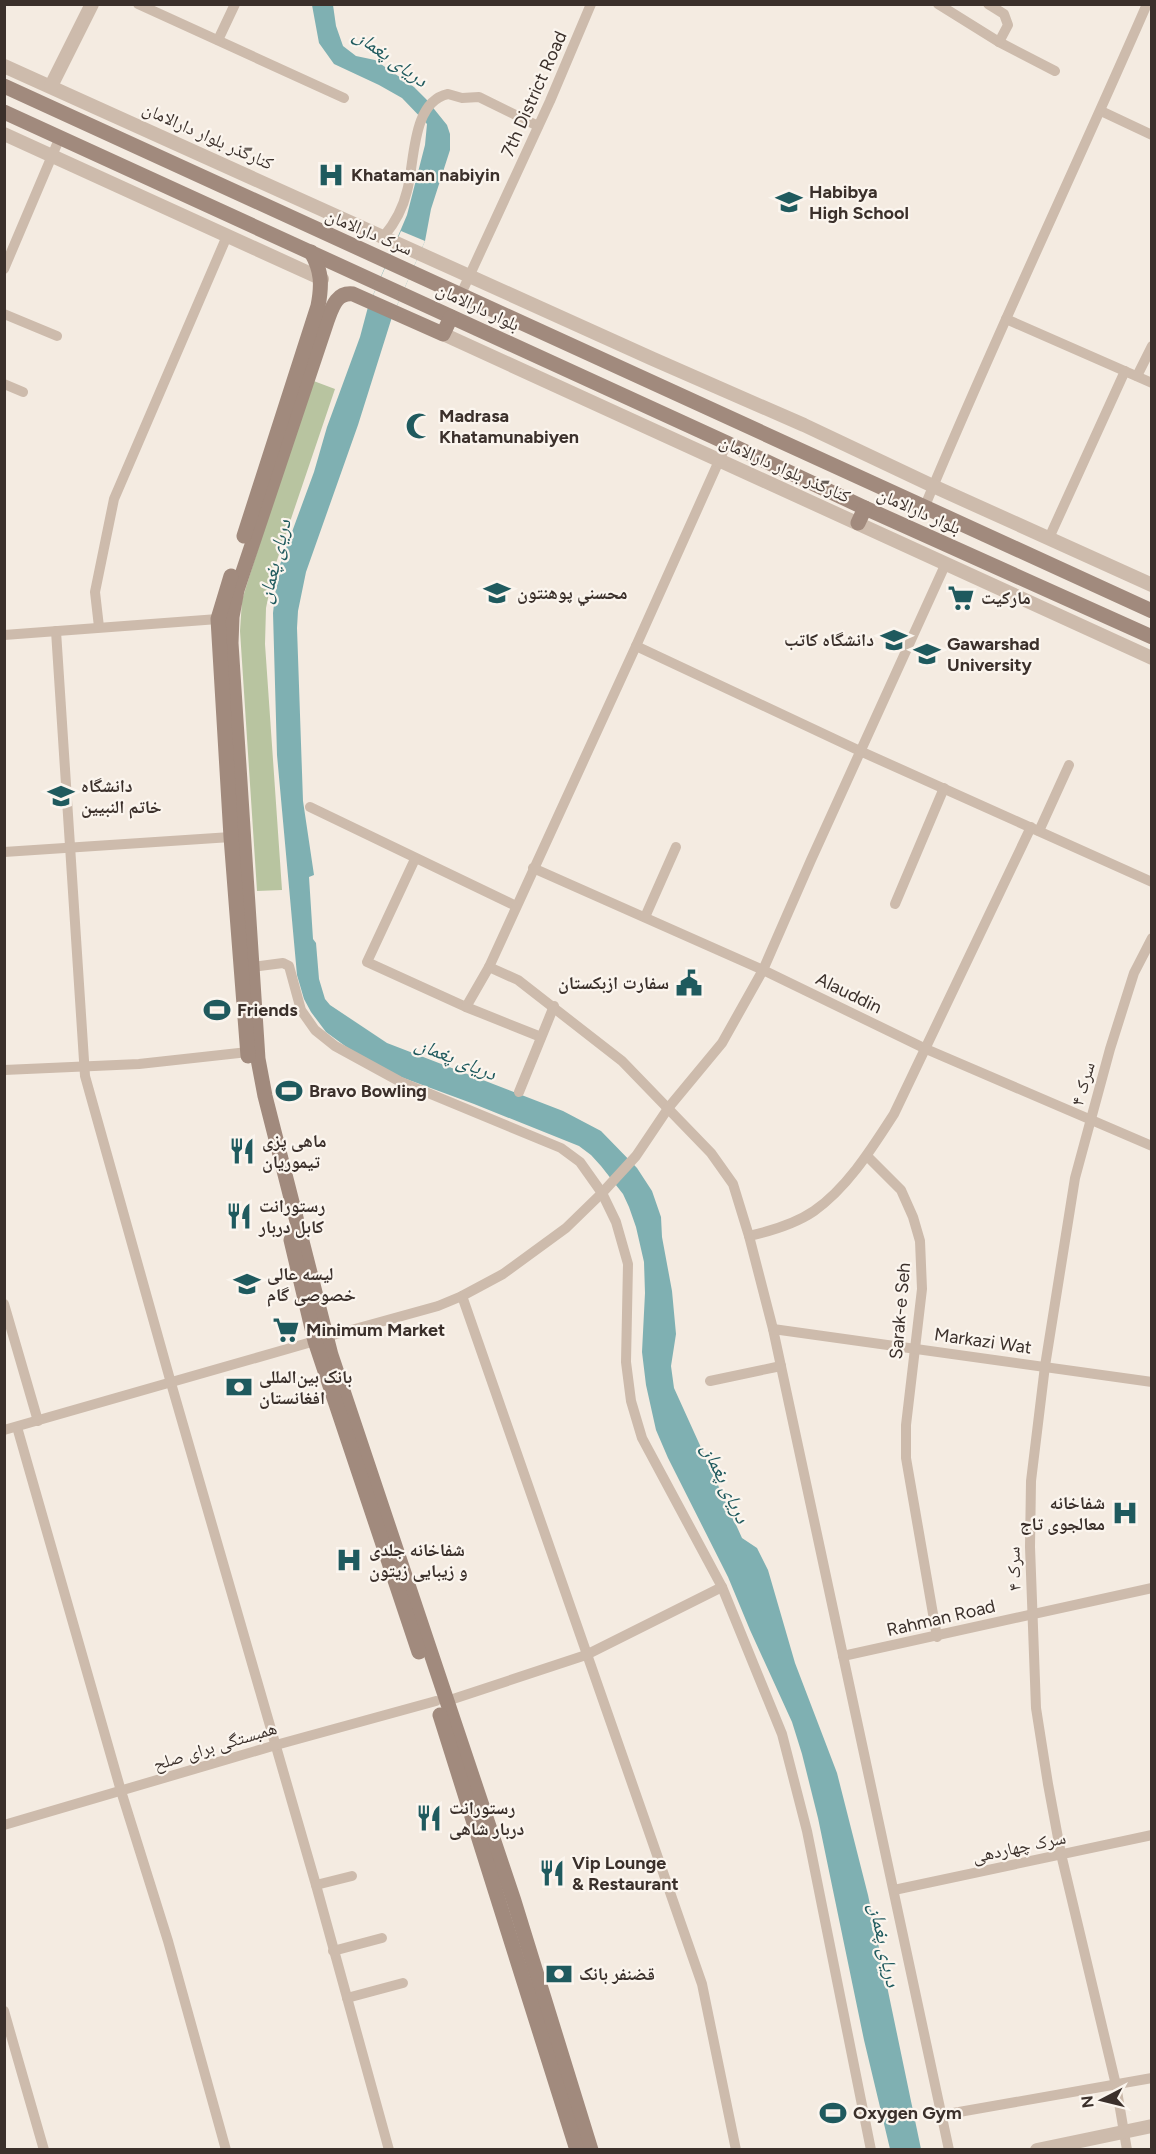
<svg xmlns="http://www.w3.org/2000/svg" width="1156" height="2154" viewBox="0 0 1156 2154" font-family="Figtree,'Noto Naskh Arabic',sans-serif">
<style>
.green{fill:#b8c4a0}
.water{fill:#7fb0b2}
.pier{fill:#f4ebe1}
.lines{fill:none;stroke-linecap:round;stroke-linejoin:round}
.minor{stroke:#cdbbac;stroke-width:10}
.tertiary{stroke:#cdbbac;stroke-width:14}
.secondary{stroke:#a18a7d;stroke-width:15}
.labels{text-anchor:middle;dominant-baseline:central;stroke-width:4.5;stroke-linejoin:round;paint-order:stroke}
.street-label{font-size:18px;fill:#3b302b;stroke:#fbf5ee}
.poi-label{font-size:18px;font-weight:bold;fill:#3b302b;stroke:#fbf5ee;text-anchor:start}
.water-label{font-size:20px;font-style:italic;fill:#1f5a5e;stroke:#fbf5ee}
</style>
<rect width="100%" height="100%" fill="#f4ebe1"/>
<path class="green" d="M311 380 335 389 274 569 266 608 265 644 282 890 257 891 240 631 242 600Z"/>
<path class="water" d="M312 5H333L336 26 343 46 356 56 375 60 414 87 426 99 447 125 450 134V150L431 209 425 241 392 317 358 425 306 572 298 611 297 628 303 801 314 875 309 877 313 939 316 943 319 979 325 999 330 1005 387 1043 563 1111 601 1131 637 1168 652 1191 661 1217 662 1237 672 1291 676 1334 671 1366 674 1388 742 1538 757 1548 768 1570 795 1663 837 1773 868 1895 921 2149H890L864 2040 818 1818 802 1754 792 1722 750 1630 728 1577 668 1458 656 1430 646 1385 642 1352 645 1293 644 1262 636 1227 629 1207 623 1194 601 1166 591 1155 579 1146 474 1104 390 1073 352 1051 326 1032 311 1012 304 999 297 975 277 755 273 613 278 570 314 472 327 427 360 337 368 307 407 215 425 145 427 124 402 98 379 85 334 64 319 43Z"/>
<path class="pier" d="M401 231 425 241 392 317 368 307Z"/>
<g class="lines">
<g class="minor">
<path d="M138 4 344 98"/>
<path d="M938 4 999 42 1055 71"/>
<path d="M988 4 1004 14 1008 25 999 42"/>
<path d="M218 40 235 4"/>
<path d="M1101 111 1152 135"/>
<path d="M384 236C395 223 403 208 407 191 415 163 411 102 448 94L462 98 479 97 538 126"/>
<path d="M4 269 60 137"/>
<path d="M461 294 550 101 591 4"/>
<path d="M4 314 57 336"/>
<path d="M1006 319 1152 383"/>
<path d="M1137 376 1152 346"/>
<path d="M4 384 23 392"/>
<path d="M925 506C995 337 1074 172 1147 4"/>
<path d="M1049 538 1125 371"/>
<path d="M99 627 95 592 114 499 227 236"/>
<path d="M56 631 85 1076 171 1383 316 1885 389 2150"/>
<path d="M4 635 218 619"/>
<path d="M636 646 860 751 1152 882"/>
<path d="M310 807 516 906"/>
<path d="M1039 831 1069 765"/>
<path d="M4 852 231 837"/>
<path d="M415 859 367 962 466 1007 541 1037"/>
<path d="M533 868 763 970 926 1049 1152 1146"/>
<path d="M895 904 944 788"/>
<path d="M645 917 676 847"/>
<path d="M252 967 283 963 289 966 301 1010 315 1030 335 1046 399 1081 561 1148 580 1162 602 1193 616 1222 628 1264 626 1362 631 1401 642 1438 722 1587 782 1734 807 1831 871 2150"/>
<path d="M489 967 518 980 622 1061 711 1153 733 1184 749 1236 773 1329 949 2150"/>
<path d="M466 1007 489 967 636 646 727 443"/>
<path d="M4 1070 139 1064 248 1052"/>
<path d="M519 1092 554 1006"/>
<path d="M867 1156 901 1190 913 1217 920 1241 922 1289 906 1425V1458L937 1637"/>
<path d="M749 1236C771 1231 795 1224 814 1211 848 1187 872 1148 894 1114L1031 827"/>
<path d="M462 1296 702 1984 736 2150"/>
<path d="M4 1304 38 1421"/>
<path d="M773 1329 1152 1382"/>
<path d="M326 1337 438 1306 462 1296 503 1274 566 1228 602 1193 636 1156 669 1107 722 1043 763 970 811 860 946 563"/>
<path d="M710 1381 781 1366"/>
<path d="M17 1427 121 1791 168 1941 226 2150"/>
<path d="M4 1430 315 1341"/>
<path d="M843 1656 1152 1588"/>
<path d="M447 1701 586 1655 722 1587"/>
<path d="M4 1825 276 1745 436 1701"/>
<path d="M316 1885 352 1876"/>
<path d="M894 1890 1152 1835"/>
<path d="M333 1951 382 1938"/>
<path d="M347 1998 403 1983"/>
<path d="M4 2011 44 2150"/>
<path d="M942 2115 1152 2078"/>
<path d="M1127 2150 1116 2085 1061 1854 1048 1784 1036 1708 1030 1547 1031 1481 1045 1366 1075 1178 1110 1049 1134 973 1152 938"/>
</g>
<g class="tertiary">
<path d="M4 66 653 359 804 425 933 486 1152 585"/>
<path d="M51 86 92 4"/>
<path d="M4 134 322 279"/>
<path d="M443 334 1152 658"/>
<path d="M1037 2150 1152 2126"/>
</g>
<g class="secondary">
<path d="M4 86C386 263 770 435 1152 611"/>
<path d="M4 112 727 443 865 508 1152 637"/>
<path d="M451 317 443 334 353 294C336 292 332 308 327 321L237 590 232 617 231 643 258 1059 265 1096 331 1355 514 1901 591 2150"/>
<path d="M858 523 865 508"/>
<path d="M244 536 318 306C322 285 322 271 311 252"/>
<path d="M231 576 218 619 231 837 248 1056"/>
<path d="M291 1240 315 1341 419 1652"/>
<path d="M440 1715 577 2150"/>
</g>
</g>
<defs>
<g id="hospital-bare" transform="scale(2.07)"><path d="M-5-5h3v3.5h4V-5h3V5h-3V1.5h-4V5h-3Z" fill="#1f5a5e" stroke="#fbf5ee" stroke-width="2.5" paint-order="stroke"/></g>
<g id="school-bare" transform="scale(2.07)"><path d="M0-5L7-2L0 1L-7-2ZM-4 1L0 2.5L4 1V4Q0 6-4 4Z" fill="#1f5a5e" stroke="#fbf5ee" stroke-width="2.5" paint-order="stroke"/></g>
<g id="mosque-bare" transform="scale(2.07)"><path d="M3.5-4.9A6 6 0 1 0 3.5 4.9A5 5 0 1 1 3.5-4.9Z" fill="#1f5a5e" stroke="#fbf5ee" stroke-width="2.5" paint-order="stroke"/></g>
<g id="university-bare" transform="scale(2.07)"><path d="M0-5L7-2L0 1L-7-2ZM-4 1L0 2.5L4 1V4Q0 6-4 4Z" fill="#1f5a5e" stroke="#fbf5ee" stroke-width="2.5" paint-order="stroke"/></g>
<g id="supermarket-bare" transform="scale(2.07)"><path d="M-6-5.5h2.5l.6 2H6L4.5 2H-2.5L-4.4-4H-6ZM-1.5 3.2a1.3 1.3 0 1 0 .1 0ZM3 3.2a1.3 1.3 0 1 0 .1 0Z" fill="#1f5a5e" stroke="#fbf5ee" stroke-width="2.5" paint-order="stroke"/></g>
<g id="civic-bare" transform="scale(2.07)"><path d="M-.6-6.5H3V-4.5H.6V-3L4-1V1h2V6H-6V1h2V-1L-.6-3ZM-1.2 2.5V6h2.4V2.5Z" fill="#1f5a5e" stroke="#fbf5ee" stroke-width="2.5" paint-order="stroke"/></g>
<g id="stadium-bare" transform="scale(2.07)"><path d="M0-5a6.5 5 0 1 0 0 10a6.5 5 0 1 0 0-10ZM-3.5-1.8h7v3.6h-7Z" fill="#1f5a5e" stroke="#fbf5ee" stroke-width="2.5" paint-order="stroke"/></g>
<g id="restaurant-bare" transform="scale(2.07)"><path d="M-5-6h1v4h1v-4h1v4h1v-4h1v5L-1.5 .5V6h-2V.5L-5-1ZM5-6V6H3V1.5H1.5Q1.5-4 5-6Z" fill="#1f5a5e" stroke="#fbf5ee" stroke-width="2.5" paint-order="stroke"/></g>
<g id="bank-bare" transform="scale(2.07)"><path d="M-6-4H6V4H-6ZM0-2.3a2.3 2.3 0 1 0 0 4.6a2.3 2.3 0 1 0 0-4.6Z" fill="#1f5a5e" stroke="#fbf5ee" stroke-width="2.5" paint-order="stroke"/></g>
</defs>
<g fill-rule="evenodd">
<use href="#hospital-bare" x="331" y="175"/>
<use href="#school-bare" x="789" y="202"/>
<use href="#mosque-bare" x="419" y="426"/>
<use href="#university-bare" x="497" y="593"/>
<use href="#supermarket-bare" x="961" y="598"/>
<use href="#university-bare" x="894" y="640"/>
<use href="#university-bare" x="927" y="654"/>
<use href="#university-bare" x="61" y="796"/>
<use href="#civic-bare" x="689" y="983"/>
<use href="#stadium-bare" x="217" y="1010"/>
<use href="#stadium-bare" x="289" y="1091"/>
<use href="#restaurant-bare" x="242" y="1151"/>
<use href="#restaurant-bare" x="239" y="1216"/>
<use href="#school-bare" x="247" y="1284"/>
<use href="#supermarket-bare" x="286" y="1330"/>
<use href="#bank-bare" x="239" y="1387"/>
<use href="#hospital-bare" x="1125" y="1513"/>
<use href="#hospital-bare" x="349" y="1560"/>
<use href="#restaurant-bare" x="429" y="1818"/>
<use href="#restaurant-bare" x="552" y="1873"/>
<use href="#bank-bare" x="559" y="1974"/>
<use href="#stadium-bare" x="833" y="2113"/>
</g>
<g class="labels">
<g class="street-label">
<text transform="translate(534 94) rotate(-66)">7th District Road</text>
<text transform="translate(208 136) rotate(24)">کنارگذر بلوار دارالامان</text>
<text transform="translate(369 232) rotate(23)">سرک دارالامان</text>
<text transform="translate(478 307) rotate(25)">بلوار دارالامان</text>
<text transform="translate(785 469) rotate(24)">کنارگذر بلوار دارالامان</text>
<text transform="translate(919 511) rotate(24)">بلوار دارالامان</text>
<text transform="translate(849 993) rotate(26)">Alauddin</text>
<text transform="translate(1083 1084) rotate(-74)">سرک ۴</text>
<text transform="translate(900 1311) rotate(-85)">Sarak-e Seh</text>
<text transform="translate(983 1341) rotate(8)">Markazi Wat</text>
<text transform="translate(1014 1569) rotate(-92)">سرک ۴</text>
<text transform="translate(941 1618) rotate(-13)">Rahman Road</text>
<text transform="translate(215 1746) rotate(-17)">همبستگی برای صلح</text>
<text transform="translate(1019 1847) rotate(-12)">سرک چهاردهی</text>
</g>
<g class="poi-label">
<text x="351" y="175">Khataman nabiyin</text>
<text x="809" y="192">Habibya<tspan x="809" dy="21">High School</tspan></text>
<text x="439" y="416">Madrasa<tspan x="439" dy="21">Khatamunabiyen</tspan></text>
<text x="517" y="593">محسني پوهنتون</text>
<text x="981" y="598">مارکیت</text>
<text x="874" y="640" text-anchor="end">دانشگاه کاتب</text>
<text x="947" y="644">Gawarshad<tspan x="947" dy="21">University</tspan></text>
<text x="81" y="786">دانشگاه<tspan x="81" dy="21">خاتم النبیین</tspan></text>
<text x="669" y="983" text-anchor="end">سفارت ازبکستان</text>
<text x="237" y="1010">Friends</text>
<text x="309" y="1091">Bravo Bowling</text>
<text x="262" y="1141">ماهی پزی<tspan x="262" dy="21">تیموریان</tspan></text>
<text x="259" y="1206">رستورانت<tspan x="259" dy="21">کابل دربار</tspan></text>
<text x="267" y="1274">لیسه عالی<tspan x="267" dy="21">خصوصی گام</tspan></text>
<text x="306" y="1330">Minimum Market</text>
<text x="259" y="1377">بانک بین‌المللی<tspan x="259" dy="21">افغانستان</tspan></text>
<text x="1105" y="1503" text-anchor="end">شفاخانه<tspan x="1105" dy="21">معالجوی تاج</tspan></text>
<text x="369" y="1550">شفاخانه جلدی<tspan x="369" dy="21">و زیبایی زیتون</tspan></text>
<text x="449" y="1808">رستورانت<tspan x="449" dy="21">دربار شاهی</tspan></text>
<text x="572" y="1863">Vip Lounge<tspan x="572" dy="21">&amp; Restaurant</tspan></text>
<text x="579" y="1974">قضنفر بانک</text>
<text x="853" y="2113">Oxygen Gym</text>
</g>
<g class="water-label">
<text transform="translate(391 57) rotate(36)">دریای پغمان</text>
<text transform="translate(274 561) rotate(-76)">دریای پغمان</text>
<text transform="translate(456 1058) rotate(22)">دریای پغمان</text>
<text transform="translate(726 1483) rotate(65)">دریای پغمان</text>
<text transform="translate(885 1945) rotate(78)">دریای پغمان</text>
</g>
</g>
<rect width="1156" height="2154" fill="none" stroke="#3b302b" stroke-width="12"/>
<g transform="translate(1102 2100) rotate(263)" stroke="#fbf5ee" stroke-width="4.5" paint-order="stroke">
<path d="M0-4.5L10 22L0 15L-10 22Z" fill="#3b302b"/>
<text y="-9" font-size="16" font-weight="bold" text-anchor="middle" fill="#3b302b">N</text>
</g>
</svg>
